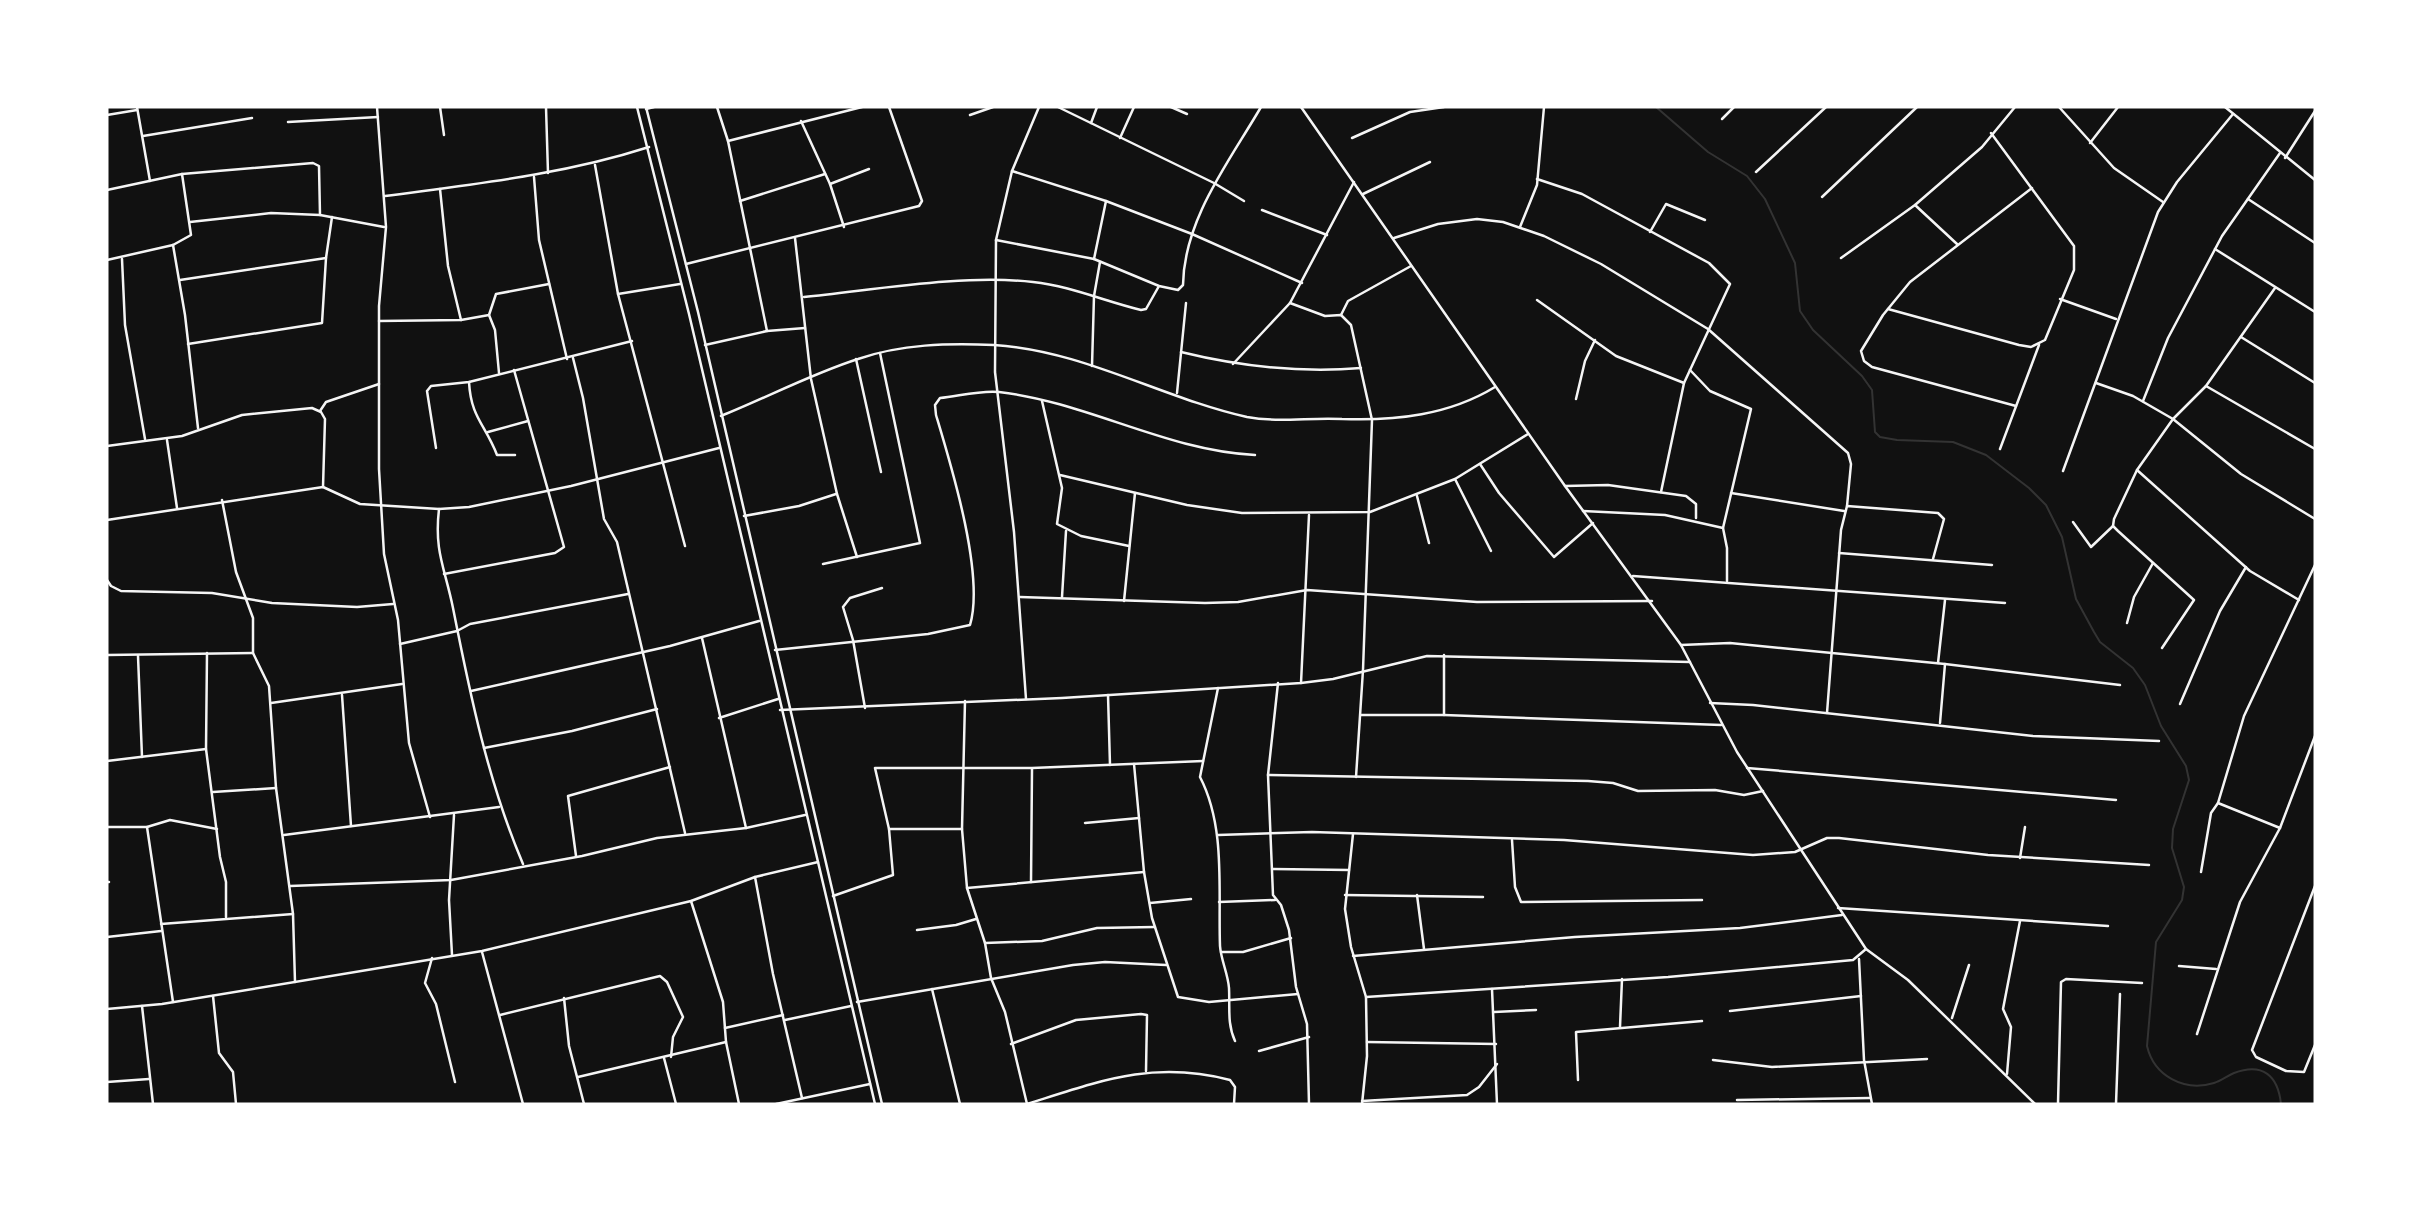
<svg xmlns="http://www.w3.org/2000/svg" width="2422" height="1211" viewBox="0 0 2422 1211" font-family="'Varela Round',sans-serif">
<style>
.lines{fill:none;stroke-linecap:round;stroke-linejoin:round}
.stream{stroke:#333;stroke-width:2}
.minor{stroke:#f5f5f5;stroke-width:2.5}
.tertiary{stroke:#f5f5f5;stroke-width:2.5}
</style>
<rect width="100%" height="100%" fill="#111"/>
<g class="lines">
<path class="stream" d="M1656 107 1708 152 1747 176 1765 199 1795 263 1800 311 1813 330 1862 376 1872 390 1875 432 1880 437 1897 440 1953 442 1986 455 2029 488 2046 505 2062 537 2076 599 2094 632 2100 642 2133 668 2145 685 2161 726 2186 766 2189 780 2173 829 2172 848 2184 887 2182 900 2156 942 2147 1046C2154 1076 2184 1092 2214 1083 2221 1081 2227 1076 2234 1073 2263 1062 2278 1076 2281 1104"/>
<g class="minor">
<path d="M137 107 150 181"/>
<path d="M377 107 386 227 379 306V469L384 554 398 620 409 743 430 817"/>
<path d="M440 107 444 135"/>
<path d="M546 107 548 173"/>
<path d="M717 107 728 141 767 331"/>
<path d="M1058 107 1214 183 1244 201"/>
<path d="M1171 107 1187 114"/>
<path d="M1301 107 1565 486 1681 645 1737 752 1866 949 1908 980 2035 1104"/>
<path d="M2059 107 2114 168 2163 202"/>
<path d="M2225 107 2315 180"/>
<path d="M646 109 654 107"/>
<path d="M107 115 137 110"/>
<path d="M970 115 993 107"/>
<path d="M1722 119 1734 107"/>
<path d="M801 121 830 184 844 227"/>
<path d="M288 122 378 117"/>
<path d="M1091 123 1097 107"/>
<path d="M143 136 252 118"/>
<path d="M1120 138 1134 107"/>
<path d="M1352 138 1410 112 1444 107"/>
<path d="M728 141 862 107"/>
<path d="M2090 143 2118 107"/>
<path d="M2285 158 2315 111"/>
<path d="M595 165 618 294 685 546"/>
<path d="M1012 171 1106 201 1192 234 1302 283"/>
<path d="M1756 172 1826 107"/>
<path d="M534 177 539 240 567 359"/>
<path d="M1537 179 1582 194 1709 263 1730 284 1684 383 1661 492"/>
<path d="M830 184 869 169"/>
<path d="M440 189 448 266 461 320"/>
<path d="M107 190 182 174 313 163 319 166 320 215"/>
<path d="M1363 194 1430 162"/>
<path d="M385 196C474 184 562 175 649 147"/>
<path d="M1822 197 1917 107"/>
<path d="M2248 199 2315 243"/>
<path d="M740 201 825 174"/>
<path d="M1915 205 1957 244"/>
<path d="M1262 210 1327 235"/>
<path d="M190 222 271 213 320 215 384 227"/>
<path d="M1520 227 1537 185 1544 107"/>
<path d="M1650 232 1666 204 1705 220"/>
<path d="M795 238 811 379 837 494 857 557"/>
<path d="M1394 238 1438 224 1477 219 1503 222 1544 236 1601 264 1708 329 1848 453 1851 464 1847 506"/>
<path d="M996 240 1094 259 1159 286 1178 290 1183 285C1184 219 1229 162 1261 107"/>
<path d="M173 245 185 315 198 428"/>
<path d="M2215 249 2315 312"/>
<path d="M1841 258 1915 205 1982 147 2015 107"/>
<path d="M122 259 125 325 145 439"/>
<path d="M1094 259 1106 201"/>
<path d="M107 260 173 245 191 235 182 174"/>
<path d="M686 264 919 206 922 201 889 107"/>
<path d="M180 280 326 258"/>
<path d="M618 294 680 284"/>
<path d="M804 297C874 290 963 274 1033 282 1070 286 1104 301 1141 310L1146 309 1159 286"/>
<path d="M2060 299 2116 319"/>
<path d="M1537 300 1616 356 1684 383"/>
<path d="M1290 303 1325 316 1341 315 1351 325 1372 420 1363 670 1356 777"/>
<path d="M1888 309 2019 345 2031 347 2045 340 2074 270V246L1991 133"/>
<path d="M489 315 495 330 499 373"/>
<path d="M1341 315 1348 301 1411 266"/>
<path d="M379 321 461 320 489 315 496 294 549 284"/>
<path d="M2241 337 2315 383"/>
<path d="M188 344 322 323 326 258 332 217"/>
<path d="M705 345 767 331 805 328"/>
<path d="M1181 352C1242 367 1299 373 1361 368"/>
<path d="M573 358 583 398 604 519 617 542 685 833"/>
<path d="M856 359 881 472"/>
<path d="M1233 364 1290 303 1354 182"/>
<path d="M1092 366 1094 296 1100 262"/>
<path d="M1690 370 1710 391 1751 409 1723 528"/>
<path d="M469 382C471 418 485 424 497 455H515"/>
<path d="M2096 383 2133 396 2173 419 2241 474 2315 519"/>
<path d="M2206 386 2315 449"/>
<path d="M1177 393 1186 303"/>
<path d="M1576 399 1585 361 1595 340"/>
<path d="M1042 401 1062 488 1057 524 1081 536 1129 546"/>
<path d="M2143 401 2168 338 2222 236 2280 153"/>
<path d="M2016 406 1872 367 1864 361 1861 351 1883 315 1910 282 2032 188"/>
<path d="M320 411 326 402 379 384"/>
<path d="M721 416C766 398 811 374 858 359 901 344 948 343 994 345 1082 350 1162 398 1247 417 1278 423 1311 417 1342 419 1396 421 1449 415 1495 387"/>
<path d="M488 432 528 421"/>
<path d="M167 440 177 508"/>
<path d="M107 446 182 436 242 415 312 408 321 412 325 419 323 487"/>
<path d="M436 448 427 391 431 386 469 382 632 341"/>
<path d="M2000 449 2039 345"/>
<path d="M1480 464 1499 493 1554 557 1593 523"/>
<path d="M2137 470 2250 571 2299 600"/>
<path d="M2063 471 2158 212 2177 182 2233 114"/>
<path d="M1060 475 1187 505 1242 513 1370 512 1455 479 1528 434"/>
<path d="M1455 479 1491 551"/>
<path d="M1565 486 1608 485 1686 496 1696 504V518"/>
<path d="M1731 493 1844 511"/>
<path d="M1417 496 1429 543"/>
<path d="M222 500 236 572 253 618V653L269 686 276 788 293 914 295 982"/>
<path d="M439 509C434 552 445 568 453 608 470 694 488 782 523 864"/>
<path d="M1583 511 1665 515 1723 528 1727 548V581"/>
<path d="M744 516 799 506 836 494"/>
<path d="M107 520 323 487 360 504 439 509 469 507 571 486 719 448"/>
<path d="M2073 522 2091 547 2113 526"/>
<path d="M1839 553 1992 565"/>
<path d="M823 564 920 543 880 353"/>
<path d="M444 574 555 553 564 547 514 370"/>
<path d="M1633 576 2005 603"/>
<path d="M107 580 111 586 121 591 212 593 272 603 357 607 393 604"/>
<path d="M1020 597 1205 603 1238 602 1307 590 1477 602 1652 601"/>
<path d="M1062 597 1066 531"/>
<path d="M1124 601 1135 493"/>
<path d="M2127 623 2134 597 2153 563"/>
<path d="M702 638 746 828"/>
<path d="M400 644 457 631 470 624 628 594"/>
<path d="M1681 645 1730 643 1945 664 2120 685"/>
<path d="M2162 648 2194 600 2118 531 2113 526 2114 519 2137 470 2173 419 2206 386 2275 288"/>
<path d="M775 650 928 634 970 625C985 575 951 465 936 415L935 405 940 398C959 396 981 390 999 392 1087 402 1167 451 1255 455"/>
<path d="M207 653 206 749 220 857 226 882V917"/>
<path d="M107 655 253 653"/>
<path d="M138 656 142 757"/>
<path d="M1938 663 1945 600"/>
<path d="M1278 683 1268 775 1273 895 1281 905 1289 930 1296 987 1307 1024 1309 1104"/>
<path d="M1301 683 1309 515"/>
<path d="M1218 688 1200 777C1226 827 1218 890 1220 946 1221 960 1228 974 1229 988 1230 1007 1227 1024 1235 1041"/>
<path d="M471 691 670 646 759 621"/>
<path d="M342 695 351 826"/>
<path d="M1108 695 1110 765"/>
<path d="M1026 699 1014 532 995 372 996 240 1012 171 1039 107"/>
<path d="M965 701 962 829 967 888 985 943 991 978 1005 1012 1027 1104"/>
<path d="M271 703 402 684"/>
<path d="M1710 703 1753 705 2033 736 2159 741"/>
<path d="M2180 704 2220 611 2246 567"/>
<path d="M865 708 853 640 843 607 850 598 882 588"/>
<path d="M780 710 1062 698 1301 683 1333 679 1427 656 1690 662"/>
<path d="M1827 713 1841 530 1847 506 1938 513 1944 519 1933 559"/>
<path d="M1361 715H1444L1721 725"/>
<path d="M1444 715V655"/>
<path d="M719 718 778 699"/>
<path d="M1940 723 1945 664"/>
<path d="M484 748 572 731 657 709"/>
<path d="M107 761 206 749"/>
<path d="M1134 764 1144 872 1152 918 1178 997 1209 1002 1298 994"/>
<path d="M1747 768 2116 800"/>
<path d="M1268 775 1588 781 1613 783 1638 791 1715 790 1744 795 1763 791"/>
<path d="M213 792 276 788"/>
<path d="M1085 823 1139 818"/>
<path d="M107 827H147L170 820 217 829"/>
<path d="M147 827 173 1002"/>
<path d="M2280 828 2218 803 2244 716 2315 565"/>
<path d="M889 829H962"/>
<path d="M1353 834 1345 909 1351 947 1366 997 1367 1056 1362 1104"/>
<path d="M284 835 499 807"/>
<path d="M1218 835 1312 832 1564 840 1753 855 1795 852 1827 838H1839L1988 855 2149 865"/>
<path d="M1512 840 1515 887 1521 902 1702 900"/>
<path d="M576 856 568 796 670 767"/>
<path d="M2020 858 2025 827"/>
<path d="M1273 869 1349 870"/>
<path d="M2201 872 2211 813 2218 803"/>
<path d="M755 877 773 974 802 1098"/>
<path d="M107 882H109"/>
<path d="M1031 882 1032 769"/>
<path d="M290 886 451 880 582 856 657 838 746 828 805 815"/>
<path d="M2315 886 2252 1050 2256 1057 2286 1071 2304 1072 2315 1045"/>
<path d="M967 888 1144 872"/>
<path d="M1345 895 1483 897"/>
<path d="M1417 895 1424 949"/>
<path d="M833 896 893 875 889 829 875 768H1032L1203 761"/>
<path d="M691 901 723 1002 726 1042 739 1104"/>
<path d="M1219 902 1275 900"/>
<path d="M1150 903 1191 899"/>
<path d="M1838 908 2108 926"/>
<path d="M161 924 293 914"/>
<path d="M917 930 956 925 976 919"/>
<path d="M107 937 161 931"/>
<path d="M985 943 1042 941 1097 928 1155 927"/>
<path d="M482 952 523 1104"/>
<path d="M1221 952H1243L1291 938"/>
<path d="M452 955 449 900 454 815"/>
<path d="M1353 956 1575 937 1740 928 1842 915"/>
<path d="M432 958 425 983 436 1004 455 1082"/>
<path d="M1859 959 1864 1060 1872 1104"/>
<path d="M2179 966 2216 969"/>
<path d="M932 989 960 1104"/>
<path d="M1492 989 1497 1104"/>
<path d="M213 996 219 1053 233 1072 236 1104"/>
<path d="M1366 997 1668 977 1853 960 1866 949"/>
<path d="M564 998 569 1046 584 1104"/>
<path d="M857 1002 1073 965 1105 962 1166 965"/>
<path d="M142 1006 153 1104"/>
<path d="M107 1009 162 1004 482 951 691 901 755 877 818 862"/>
<path d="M1730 1011 1861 996"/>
<path d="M1494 1012 1536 1010"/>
<path d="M500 1015 660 976 667 982 683 1017 673 1037 671 1057"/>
<path d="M1952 1018 1969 965"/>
<path d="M785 1020 851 1006"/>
<path d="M1620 1027 1622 979"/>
<path d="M725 1028 783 1015"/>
<path d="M2197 1034 2240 902 2280 828 2315 736"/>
<path d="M1367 1042 1496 1044"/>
<path d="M1011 1044 1076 1020 1141 1014 1147 1015 1146 1071"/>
<path d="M1259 1051 1309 1037"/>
<path d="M664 1058 676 1104"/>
<path d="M1713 1060 1772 1067 1927 1059"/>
<path d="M2007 1074 2011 1027 2003 1009 2020 921"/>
<path d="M578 1077 726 1042"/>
<path d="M1578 1080 1576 1032 1702 1021"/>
<path d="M107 1082 149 1079"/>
<path d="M1737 1100 1870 1098"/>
<path d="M1362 1101 1467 1095 1479 1087 1497 1064"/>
<path d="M776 1104 870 1084"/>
<path d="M1027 1104C1100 1081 1153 1060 1230 1080L1235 1087 1234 1104"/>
<path d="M2058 1104 2061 982 2066 979 2142 983"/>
<path d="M2116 1104 2120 994"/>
</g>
<g class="tertiary">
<path d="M637 107 689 314 875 1104"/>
<path d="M646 107 698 312 882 1104"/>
</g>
</g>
<rect width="2422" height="1211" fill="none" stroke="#ffffff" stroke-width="217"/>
</svg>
